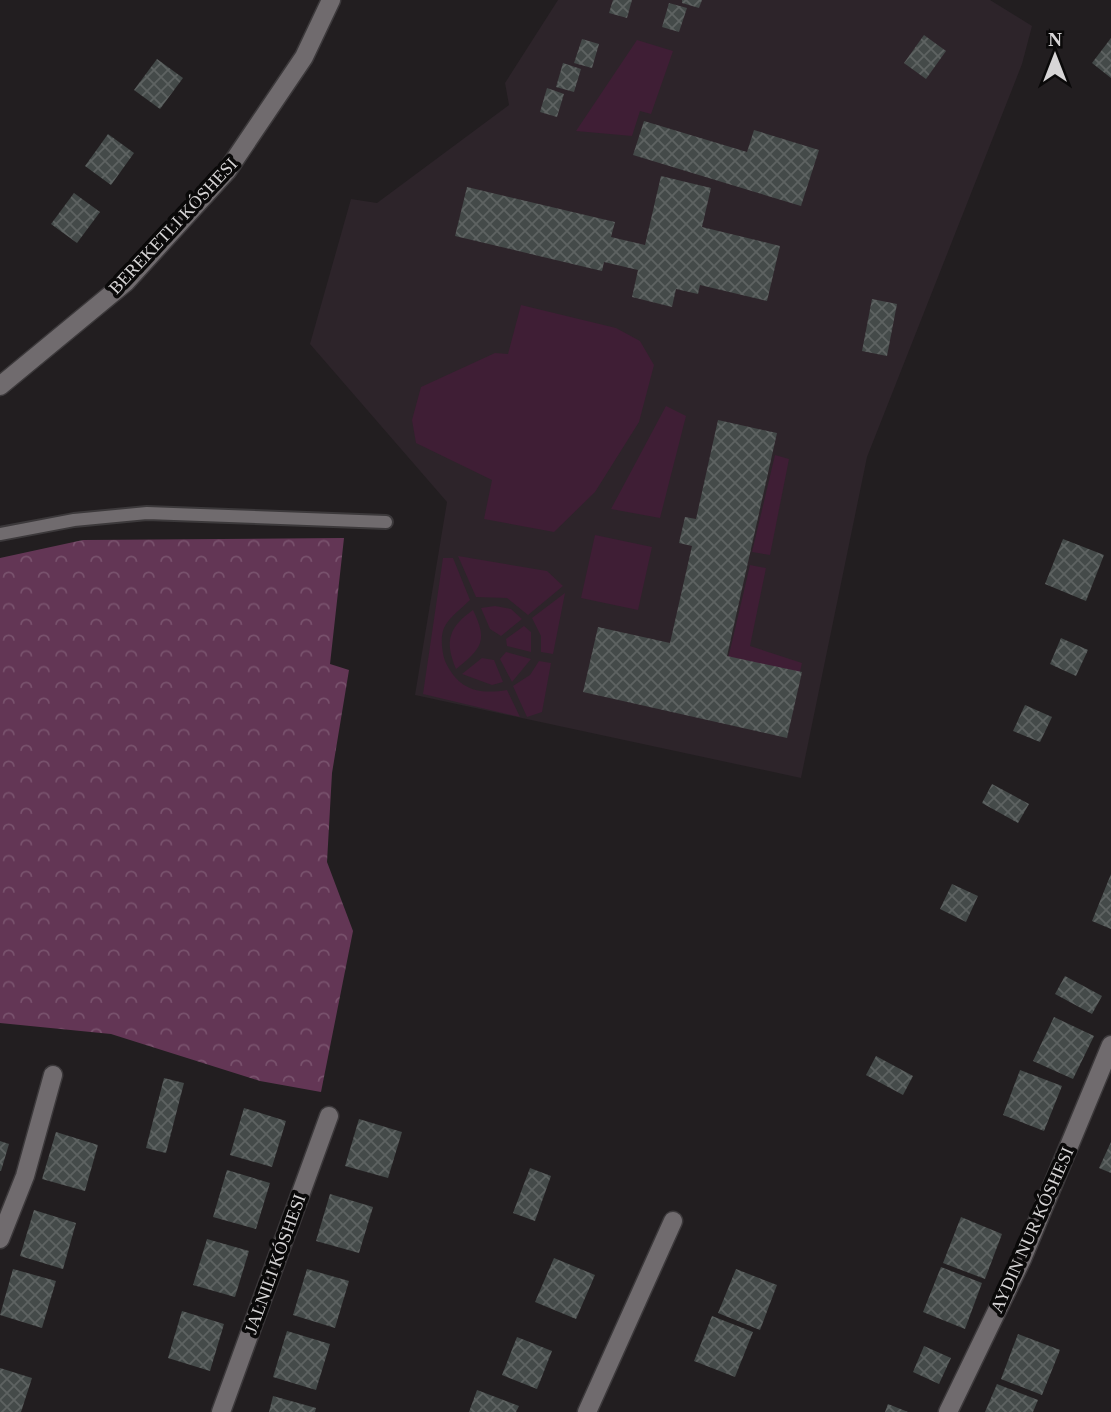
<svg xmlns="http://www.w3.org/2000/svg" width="1111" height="1412" viewBox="0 0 1111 1412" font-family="Georgia,serif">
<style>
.built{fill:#2d242a}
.grass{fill:#3f1e35}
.forest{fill:url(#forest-crowns)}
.building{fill:url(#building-cross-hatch)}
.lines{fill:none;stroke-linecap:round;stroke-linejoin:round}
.lane-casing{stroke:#3c393b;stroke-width:16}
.street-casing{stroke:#3c393b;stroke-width:21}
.lane{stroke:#706b6e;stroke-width:12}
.street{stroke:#706b6e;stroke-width:18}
.labels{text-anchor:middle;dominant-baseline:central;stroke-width:7;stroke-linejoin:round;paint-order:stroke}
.street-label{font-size:18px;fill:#d7d5d6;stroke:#0a0909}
</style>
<defs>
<pattern id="forest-crowns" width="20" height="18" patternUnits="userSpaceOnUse" patternTransform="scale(1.75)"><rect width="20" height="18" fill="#633655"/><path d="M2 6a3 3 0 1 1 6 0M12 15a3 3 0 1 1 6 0" fill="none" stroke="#79526d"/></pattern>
<pattern id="building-cross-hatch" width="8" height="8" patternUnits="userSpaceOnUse" patternTransform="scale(1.75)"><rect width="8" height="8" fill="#444a49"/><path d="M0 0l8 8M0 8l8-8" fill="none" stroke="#5e6362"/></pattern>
</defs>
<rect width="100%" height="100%" fill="#221e20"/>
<path class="built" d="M558 0H990L1032 26 1022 64 867 457 801 778 415 695 447 502 310 344 351 199 377 203 509 105 505 83Z"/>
<g class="grass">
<path d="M637 40 673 51 651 114 640 111 632 136 576 131Z"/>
<path d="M521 305 616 328 640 341 654 365 639 422 595 492 554 532 484 519 492 480 416 443 412 420 421 387 495 353 508 354Z"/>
<path d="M666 406 686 416 660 518 611 509Z"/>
<path d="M775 455 789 459 770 555 752 552Z"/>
<path d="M595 535 652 547 638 610 581 598Z"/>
<path d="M458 556 547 571 563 586 528 615 507 598 476 597Z"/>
<path d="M443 558H453L470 600C461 609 449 617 444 628 440 637 442 652 445 661 458 689 477 695 507 690L520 717 423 694Z"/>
<path d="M750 565 766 568 750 646 802 663 798 680 728 659Z"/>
<path d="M565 593 553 654 541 652V636L532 618Z"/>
<path d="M495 606 511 609 522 619 501 636 490 629 481 608Z"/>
<path d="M473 610C488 641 482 648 456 669 444 641 449 627 473 610Z"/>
<path d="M524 626 531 632V652L507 646 506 639Z"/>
<path d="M506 652 531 659 512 682 500 659Z"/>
<path d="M482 658 494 660 503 682 492 685 462 674Z"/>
<path d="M539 661 551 663 542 712 527 717 513 686 530 675Z"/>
</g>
<path class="forest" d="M344 538 330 664 349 670 332 773 327 862 353 931 321 1092 260 1081 111 1034 0 1023V558L83 540Z"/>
<g class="building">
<path d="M613 0H632L627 18 609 13Z"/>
<path d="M682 0H702L699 8 682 3Z"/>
<path d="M669 3 687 8 679 32 662 27Z"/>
<path d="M924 35 946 51 926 79 904 63Z"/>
<path d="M1111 38V78L1092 63Z"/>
<path d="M582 39 599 44 592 68 574 63Z"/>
<path d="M157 59 183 78 160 109 134 90Z"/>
<path d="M563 63 581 69 574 92 556 87Z"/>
<path d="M547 88 564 94 557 117 540 112Z"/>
<path d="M644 121 747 152 754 130 819 150 801 206 633 155Z"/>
<path d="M108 134 134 153 111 185 85 166Z"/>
<path d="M661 176 711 188 702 227 780 246 767 301 700 285 698 294 676 289 672 307 632 297 638 270 604 262 602 271 455 236 467 187 615 222 611 237 645 245Z"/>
<path d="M74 193 100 212 77 243 51 224Z"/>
<path d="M872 299 897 304 887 356 862 351Z"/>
<path d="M718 420 777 433 727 656 802 672 787 738 583 692 598 627 670 643 692 546 679 543 685 517 696 519Z"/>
<path d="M1063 539 1104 555 1086 601 1045 584Z"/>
<path d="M1061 638 1088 650 1076 676 1050 664Z"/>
<path d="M1025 705 1052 717 1040 742 1013 731Z"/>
<path d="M992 784 1029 804 1018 823 982 803Z"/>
<path d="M1111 874V929L1092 921Z"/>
<path d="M952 884 978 896 966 922 940 909Z"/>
<path d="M1065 976 1102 996 1092 1014 1055 994Z"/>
<path d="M1054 1017 1094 1036 1073 1079 1033 1061Z"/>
<path d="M876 1056 913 1076 903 1095 866 1075Z"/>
<path d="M1020 1070 1062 1086 1044 1131 1003 1115Z"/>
<path d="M164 1078 184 1083 166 1153 146 1148Z"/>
<path d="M244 1108 286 1121 272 1167 230 1155Z"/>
<path d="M359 1119 402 1132 388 1178 345 1166Z"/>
<path d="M56 1132 98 1145 85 1191 42 1179Z"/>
<path d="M0 1141 9 1144 1 1171H0Z"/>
<path d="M1111 1142V1173L1099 1168Z"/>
<path d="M530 1168 551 1176 535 1221 513 1213Z"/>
<path d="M227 1170 270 1183 256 1229 213 1217Z"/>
<path d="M330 1194 373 1207 359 1253 316 1241Z"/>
<path d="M34 1210 76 1223 63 1269 20 1256Z"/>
<path d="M961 1217 1002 1234 985 1279 943 1263Z"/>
<path d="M207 1239 249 1251 235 1297 193 1285Z"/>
<path d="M554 1258 595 1275 576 1319 535 1302Z"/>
<path d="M941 1267 982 1283 965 1329 923 1312Z"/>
<path d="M13 1269 56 1281 42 1328 0 1315Z"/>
<path d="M307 1269 349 1281 335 1328 293 1315Z"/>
<path d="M736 1269 777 1285 760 1330 718 1313Z"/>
<path d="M182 1311 224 1324 210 1371 168 1358Z"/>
<path d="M712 1316 753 1332 735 1377 694 1361Z"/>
<path d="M287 1331 330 1344 316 1390 273 1377Z"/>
<path d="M1018 1334 1060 1350 1042 1395 1001 1379Z"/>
<path d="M517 1337 552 1351 537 1389 502 1375Z"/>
<path d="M924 1346 951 1358 939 1384 913 1372Z"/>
<path d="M0 1368 32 1378 21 1412H0Z"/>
<path d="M997 1384 1038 1400 1033 1412H985Z"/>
<path d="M477 1390 519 1406 516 1412H469Z"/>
<path d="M273 1396 316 1408 315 1412H269Z"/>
<path d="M888 1404 908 1412H885Z"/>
</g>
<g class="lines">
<g class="lane-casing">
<path id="lane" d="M0 534 74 520 147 513 386 522"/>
</g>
<g class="street-casing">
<g id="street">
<path d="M0 386 126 282 227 171 304 57 331 0"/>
<path d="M0 1239 25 1176 53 1075"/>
<path d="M221 1412 329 1116"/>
<path d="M587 1412 673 1221"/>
<path d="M948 1412 1022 1259 1111 1045"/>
</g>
</g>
<use href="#lane" class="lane"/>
<use href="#street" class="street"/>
</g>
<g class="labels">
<g class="street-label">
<text transform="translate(173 226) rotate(-47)">BEREKETLI KÓSHESI</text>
<text transform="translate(1032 1230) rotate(-66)">AYDIN NUR KÓSHESI</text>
<text transform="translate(275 1264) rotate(-70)">JALNILI KÓSHESI</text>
</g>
</g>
<g transform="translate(1055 56)" stroke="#0a0909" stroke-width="5" paint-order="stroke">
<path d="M0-5L12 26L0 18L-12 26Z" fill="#d7d5d6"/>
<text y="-10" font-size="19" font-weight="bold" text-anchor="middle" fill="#d7d5d6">N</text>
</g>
</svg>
